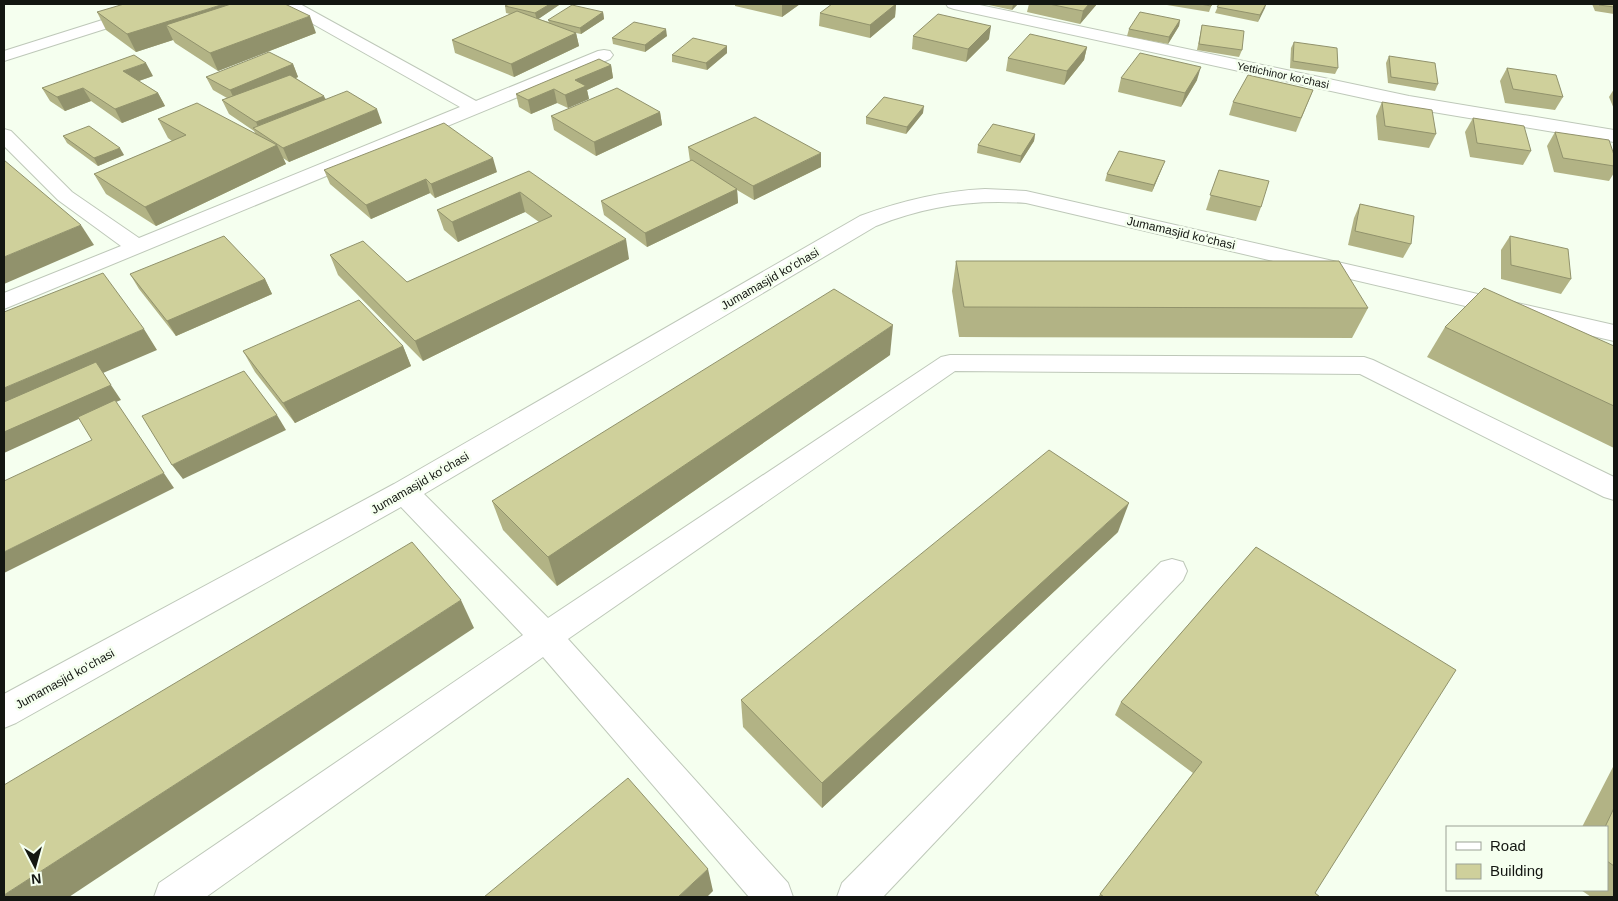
<svg xmlns="http://www.w3.org/2000/svg" width="1618" height="901" viewBox="0 0 1618 901" font-family="Helvetica,sans-serif">
<style>
.lines{fill:none;stroke-linecap:round;stroke-linejoin:round}
.minor-casing{stroke:#bec8b9;stroke-width:2}
.minor{fill:#fff;fill-rule:evenodd}
.wall{fill:#b2b385}
.shaded-wall{fill:#91926c}
.building{fill:#cfd09b;stroke:#91926c}
.labels{text-anchor:middle;dominant-baseline:central;stroke-width:5;stroke-linejoin:round;paint-order:stroke}
.far-street-label{font-size:11px;fill:#131611;stroke:#f5ffef}
.street-label{font-size:12px;fill:#131611;stroke:#f5ffef}
</style>
<rect width="100%" height="100%" fill="#f5ffef"/>
<g class="lines">
<g class="minor-casing">
<g id="minor">
<path d="M153 4H176L174 7 4 61V51Z"/>
<path d="M281 4H300L476 101 598 51 604 50 610 51 613 55 610 59 4 309V293L121 246 58 200 4 146V129L11 131 72 192 139 238 460 107 283 7Z"/>
<path d="M946 4H975L1409 96 1614 130V142L1409 108 954 9 948 7Z"/>
<path d="M985 189 1026 191 1614 325V341L1026 203C973 199 925 206 876 226L424 494 548 618 941 357 950 355 1364 357 1373 360 1614 477V500L1604 497 1360 374 955 371 568 639 788 883 793 897H749L543 657 206 897H154L159 883 523 635 401 507 16 723 4 728V694L394 484 860 216C901 201 941 191 985 189Z"/>
<path d="M1172 559 1183 562 1187 571 1183 580 883 897H837L842 883 1161 562Z"/>
</g>
</g>
<use href="#minor" class="minor"/>
</g>
<g class="wall">
<path d="M735 4H800L782 17 735 6Z"/>
<path d="M896 4 895 17 870 38 819 26 820 13Z"/>
<path d="M984 4H1018L1012 10Z"/>
<path d="M1029 4H1097L1080 24 1027 12Z"/>
<path d="M1168 4H1212L1209 12 1167 5Z"/>
<path d="M1219 4H1266L1258 22 1215 13Z"/>
<path d="M1592 4H1614V14L1595 11Z"/>
<path d="M559 5 538 19 549 22 548 20 603 12 604 19 581 34 576 33 579 46 514 77 455 53 452 40 510 14 506 13 505 6Z"/>
<path d="M97 12 316 33 218 71 175 43 173 40 136 52 106 30Z"/>
<path d="M1180 20 1179 26 1168 44 1127 36 1129 29Z"/>
<path d="M1202 25 1242 50 1239 57 1197 50Z"/>
<path d="M667 36 645 52 613 44 612 38Z"/>
<path d="M913 36 989 39 966 62 912 49Z"/>
<path d="M1294 42 1338 68 1335 74 1290 68 1291 48Z"/>
<path d="M727 46V53L707 70 672 62V55Z"/>
<path d="M1087 47 1084 60 1064 85 1006 71 1008 58Z"/>
<path d="M1389 56 1438 84 1435 91 1388 83 1386 63Z"/>
<path d="M293 64 298 77 296 78 326 99 382 123 289 162 283 158 286 164 156 226 106 194 94 174 172 141 168 138 158 119 255 133 254 131 229 114 222 100 227 98 213 90 206 77Z"/>
<path d="M611 65 613 78 587 90 589 99 568 108 557 103 531 114 519 107 516 94Z"/>
<path d="M1507 68 1563 97 1555 110 1505 103 1500 81Z"/>
<path d="M153 76 139 81 158 93 165 106 122 123 91 101 65 111 50 101 42 88Z"/>
<path d="M1121 78 1197 80 1181 107 1118 92Z"/>
<path d="M1614 89V109L1609 97Z"/>
<path d="M1313 90 1296 132 1229 115 1233 102Z"/>
<path d="M1382 102 1436 134 1429 148 1378 140 1376 116Z"/>
<path d="M660 112 662 125 596 156 554 130 551 116Z"/>
<path d="M923 113 906 134 866 124V117Z"/>
<path d="M1473 118 1531 151 1523 165 1470 157 1465 132Z"/>
<path d="M1555 132 1614 155V173L1609 181 1554 172 1547 146Z"/>
<path d="M1035 134 1034 141 1020 163 977 153 978 145Z"/>
<path d="M63 136 124 155 98 166 67 143Z"/>
<path d="M688 147 821 167 754 200 737 190 738 203 647 247 604 215 601 201 690 161Z"/>
<path d="M1162 168 1152 192 1105 181 1107 174Z"/>
<path d="M324 170 497 172 435 198 430 193 371 219 330 184Z"/>
<path d="M1219 170 1261 207 1256 221 1206 210Z"/>
<path d="M529 171 629 259 423 361 338 275 330 255 407 282 539 222 525 212 458 242 444 230 437 210Z"/>
<path d="M1360 204 1411 244 1403 258 1348 245 1354 218Z"/>
<path d="M1510 236 1571 279 1561 294 1501 279V250Z"/>
<path d="M956 261 1368 308 1352 338 959 337 952 291Z"/>
<path d="M130 274 265 279 272 294 176 336 139 289Z"/>
<path d="M1445 327 1614 346V448L1427 357Z"/>
<path d="M403 346 411 366 295 423 255 372 243 351Z"/>
<path d="M890 355 557 586 503 530 492 501Z"/>
<path d="M1118 532 822 808 743 727 741 700Z"/>
<path d="M1256 547 1315 893 1320 897H1098L1193 773 1115 715 1121 702Z"/>
<path d="M1614 765V897H1591L1581 890H1607V827H1582Z"/>
</g>
<g class="shaded-wall">
<path d="M224 4H259L166 25 173 40 136 52 127 34Z"/>
<path d="M550 4H559V5L537 20 535 13Z"/>
<path d="M783 4H800L782 17V5Z"/>
<path d="M896 4 895 17 870 38V25Z"/>
<path d="M1013 4H1018L1012 10Z"/>
<path d="M1089 4H1097L1080 24 1083 11Z"/>
<path d="M1266 4 1265 8 1258 22 1260 15Z"/>
<path d="M603 12 604 19 581 34 580 28Z"/>
<path d="M310 16 316 33 218 71 210 53Z"/>
<path d="M1180 20 1179 26 1168 44 1169 37Z"/>
<path d="M991 26 989 39 966 62 968 49Z"/>
<path d="M666 29 667 36 645 52V45Z"/>
<path d="M576 33 579 46 514 77 511 64Z"/>
<path d="M727 46V53L707 70 706 63Z"/>
<path d="M1087 47 1084 60 1064 85 1067 71Z"/>
<path d="M146 63 153 76 130 84 123 71Z"/>
<path d="M293 64 298 77 236 103 230 90Z"/>
<path d="M611 65 613 78 587 90 589 99 568 108 565 95 575 80Z"/>
<path d="M1201 67 1197 80 1181 107 1185 93Z"/>
<path d="M83 88 91 101 65 111 57 97Z"/>
<path d="M554 89 557 103 531 114 528 100Z"/>
<path d="M158 93 165 106 122 123 115 109Z"/>
<path d="M324 96 330 109 261 134 256 122Z"/>
<path d="M924 106 923 113 906 134 907 127Z"/>
<path d="M377 109 382 123 289 162 283 148Z"/>
<path d="M660 112 662 125 596 156 594 142Z"/>
<path d="M1035 134 1034 141 1020 163 1021 156Z"/>
<path d="M277 145 286 164 156 226 145 207Z"/>
<path d="M120 148 124 155 98 166 94 158Z"/>
<path d="M821 153V167L754 200 753 186Z"/>
<path d="M493 158 497 172 435 198 431 184Z"/>
<path d="M1165 161 1162 168 1152 192 1154 185Z"/>
<path d="M426 179 430 193 371 219 366 205Z"/>
<path d="M737 189 738 203 647 247 645 233Z"/>
<path d="M520 192 525 212 458 242 452 222Z"/>
<path d="M81 225 94 245 4 284V257Z"/>
<path d="M626 239 629 259 423 361 415 341Z"/>
<path d="M265 279 272 294 176 336 167 321Z"/>
<path d="M893 325 890 355 557 586 548 557Z"/>
<path d="M144 329 157 350 103 373 121 400 116 402 174 488 4 573V552L164 473 116 402 4 453V388Z"/>
<path d="M403 346 411 366 295 423 283 403Z"/>
<path d="M277 415 286 430 183 479 172 465Z"/>
<path d="M1129 503 1118 532 822 808V783Z"/>
<path d="M461 600 474 628 69 897H4V895Z"/>
<path d="M708 869 713 891 707 897H678Z"/>
</g>
<g class="building">
<path d="M124 4H224L127 34 97 12Z"/>
<path d="M231 4H285L310 16 210 53 166 25Z"/>
<path d="M509 4H550L535 13 505 6Z"/>
<path d="M832 4H896L870 25 820 13Z"/>
<path d="M1049 4H1089L1083 11Z"/>
<path d="M1200 4H1212L1211 6Z"/>
<path d="M1219 4H1266L1260 15 1217 7Z"/>
<path d="M1599 4H1614V7L1599 5Z"/>
<path d="M572 5 603 12 580 28 548 20Z"/>
<path d="M517 11 576 33 511 64 452 40Z"/>
<path d="M1140 12 1180 20 1169 37 1129 29Z"/>
<path d="M938 14 991 26 968 49 913 36Z"/>
<path d="M634 22 666 29 645 45 612 38Z"/>
<path d="M1202 25 1244 31 1242 50 1199 44Z"/>
<path d="M1030 34 1087 47 1067 71 1008 58Z"/>
<path d="M693 38 727 46 706 63 672 55Z"/>
<path d="M1294 42 1337 48 1338 68 1293 61Z"/>
<path d="M269 52 293 64 230 90 206 77Z"/>
<path d="M1140 53 1201 67 1185 93 1121 78Z"/>
<path d="M134 55 146 63 123 71 158 93 115 109 83 88 57 97 42 88Z"/>
<path d="M1389 56 1435 63 1438 84 1391 77Z"/>
<path d="M599 59 611 65 575 80 586 86 565 95 554 89 528 100 516 94Z"/>
<path d="M1507 68 1556 75 1563 97 1513 89Z"/>
<path d="M290 75 324 96 256 122 222 100Z"/>
<path d="M1248 75 1313 90 1301 118 1233 102Z"/>
<path d="M617 88 660 112 594 142 551 116Z"/>
<path d="M347 91 377 109 283 148 253 128Z"/>
<path d="M884 97 924 106 907 127 866 117Z"/>
<path d="M1382 102 1432 110 1436 134 1385 126Z"/>
<path d="M197 103 277 145 145 207 94 174 186 135 158 119Z"/>
<path d="M755 117 821 153 753 186 688 147Z"/>
<path d="M1473 118 1524 126 1531 151 1477 143Z"/>
<path d="M444 123 493 158 431 184 426 179 366 205 324 170Z"/>
<path d="M993 124 1035 134 1021 156 978 145Z"/>
<path d="M89 126 120 148 94 158 63 136Z"/>
<path d="M1555 132 1609 140 1614 155V166L1563 158Z"/>
<path d="M1119 151 1165 161 1154 185 1107 174Z"/>
<path d="M4 160 81 225 4 257Z"/>
<path d="M692 160 737 189 645 233 601 201Z"/>
<path d="M1219 170 1269 181 1261 207 1210 195Z"/>
<path d="M529 171 626 239 415 341 330 255 363 241 407 282 552 216 520 192 452 222 437 210Z"/>
<path d="M1360 204 1414 216 1411 244 1355 231Z"/>
<path d="M224 236 265 279 167 321 130 274Z"/>
<path d="M1510 236 1568 249 1571 279 1511 265Z"/>
<path d="M956 261H1339L1368 308 964 307Z"/>
<path d="M103 273 144 329 4 388V312Z"/>
<path d="M1484 288 1614 346V406L1445 327Z"/>
<path d="M834 289 893 325 548 557 492 501Z"/>
<path d="M359 300 403 346 283 403 243 351Z"/>
<path d="M96 362 111 385 4 432V402Z"/>
<path d="M244 371 277 415 172 465 142 416Z"/>
<path d="M115 400 164 473 4 552V481L92 440 78 417Z"/>
<path d="M1049 450 1129 503 822 783 741 700Z"/>
<path d="M412 542 461 600 4 895V785Z"/>
<path d="M1256 547 1456 670 1315 893 1320 897H1104L1100 894 1202 762 1121 702Z"/>
<path d="M628 778 708 869 678 897H484Z"/>
<path d="M1614 808V866L1607 861V827H1605Z"/>
</g>
<g class="labels">
<g class="far-street-label">
<text transform="translate(1283 75) rotate(12)">Yettichinor ko‘chasi</text>
</g>
<g class="street-label">
<text transform="translate(1181 233) rotate(13)">Jumamasjid koʻchasi</text>
<text transform="translate(770 279) rotate(-30)">Jumamasjid koʻchasi</text>
<text transform="translate(420 483) rotate(-30)">Jumamasjid koʻchasi</text>
<text transform="translate(65 679) rotate(-29)">Jumamasjid koʻchasi</text>
</g>
</g>
<rect width="1618" height="901" fill="none" stroke="#131611" stroke-width="10"/>
<rect x="1446" y="826" width="162" height="65" fill="#f5ffef" stroke="#9ba296"/>
<rect x="1456" y="842" width="25" height="8" fill="#ffffff" stroke="#9ba296"/>
<text x="1490" y="851" font-size="15" fill="#131611">Road</text>
<rect x="1456" y="864" width="25" height="15" fill="#cfd09b" stroke="#9ba296"/>
<text x="1490" y="876" font-size="15" fill="#131611">Building</text>
<g transform="translate(35 866) rotate(174)" stroke="#f5ffef" stroke-width="4" paint-order="stroke">
<path d="M0-4L9 19L0 12L-9 19Z" fill="#131611"/>
<text y="-8" font-size="14" font-weight="bold" text-anchor="middle" fill="#131611">N</text>
</g>
</svg>
